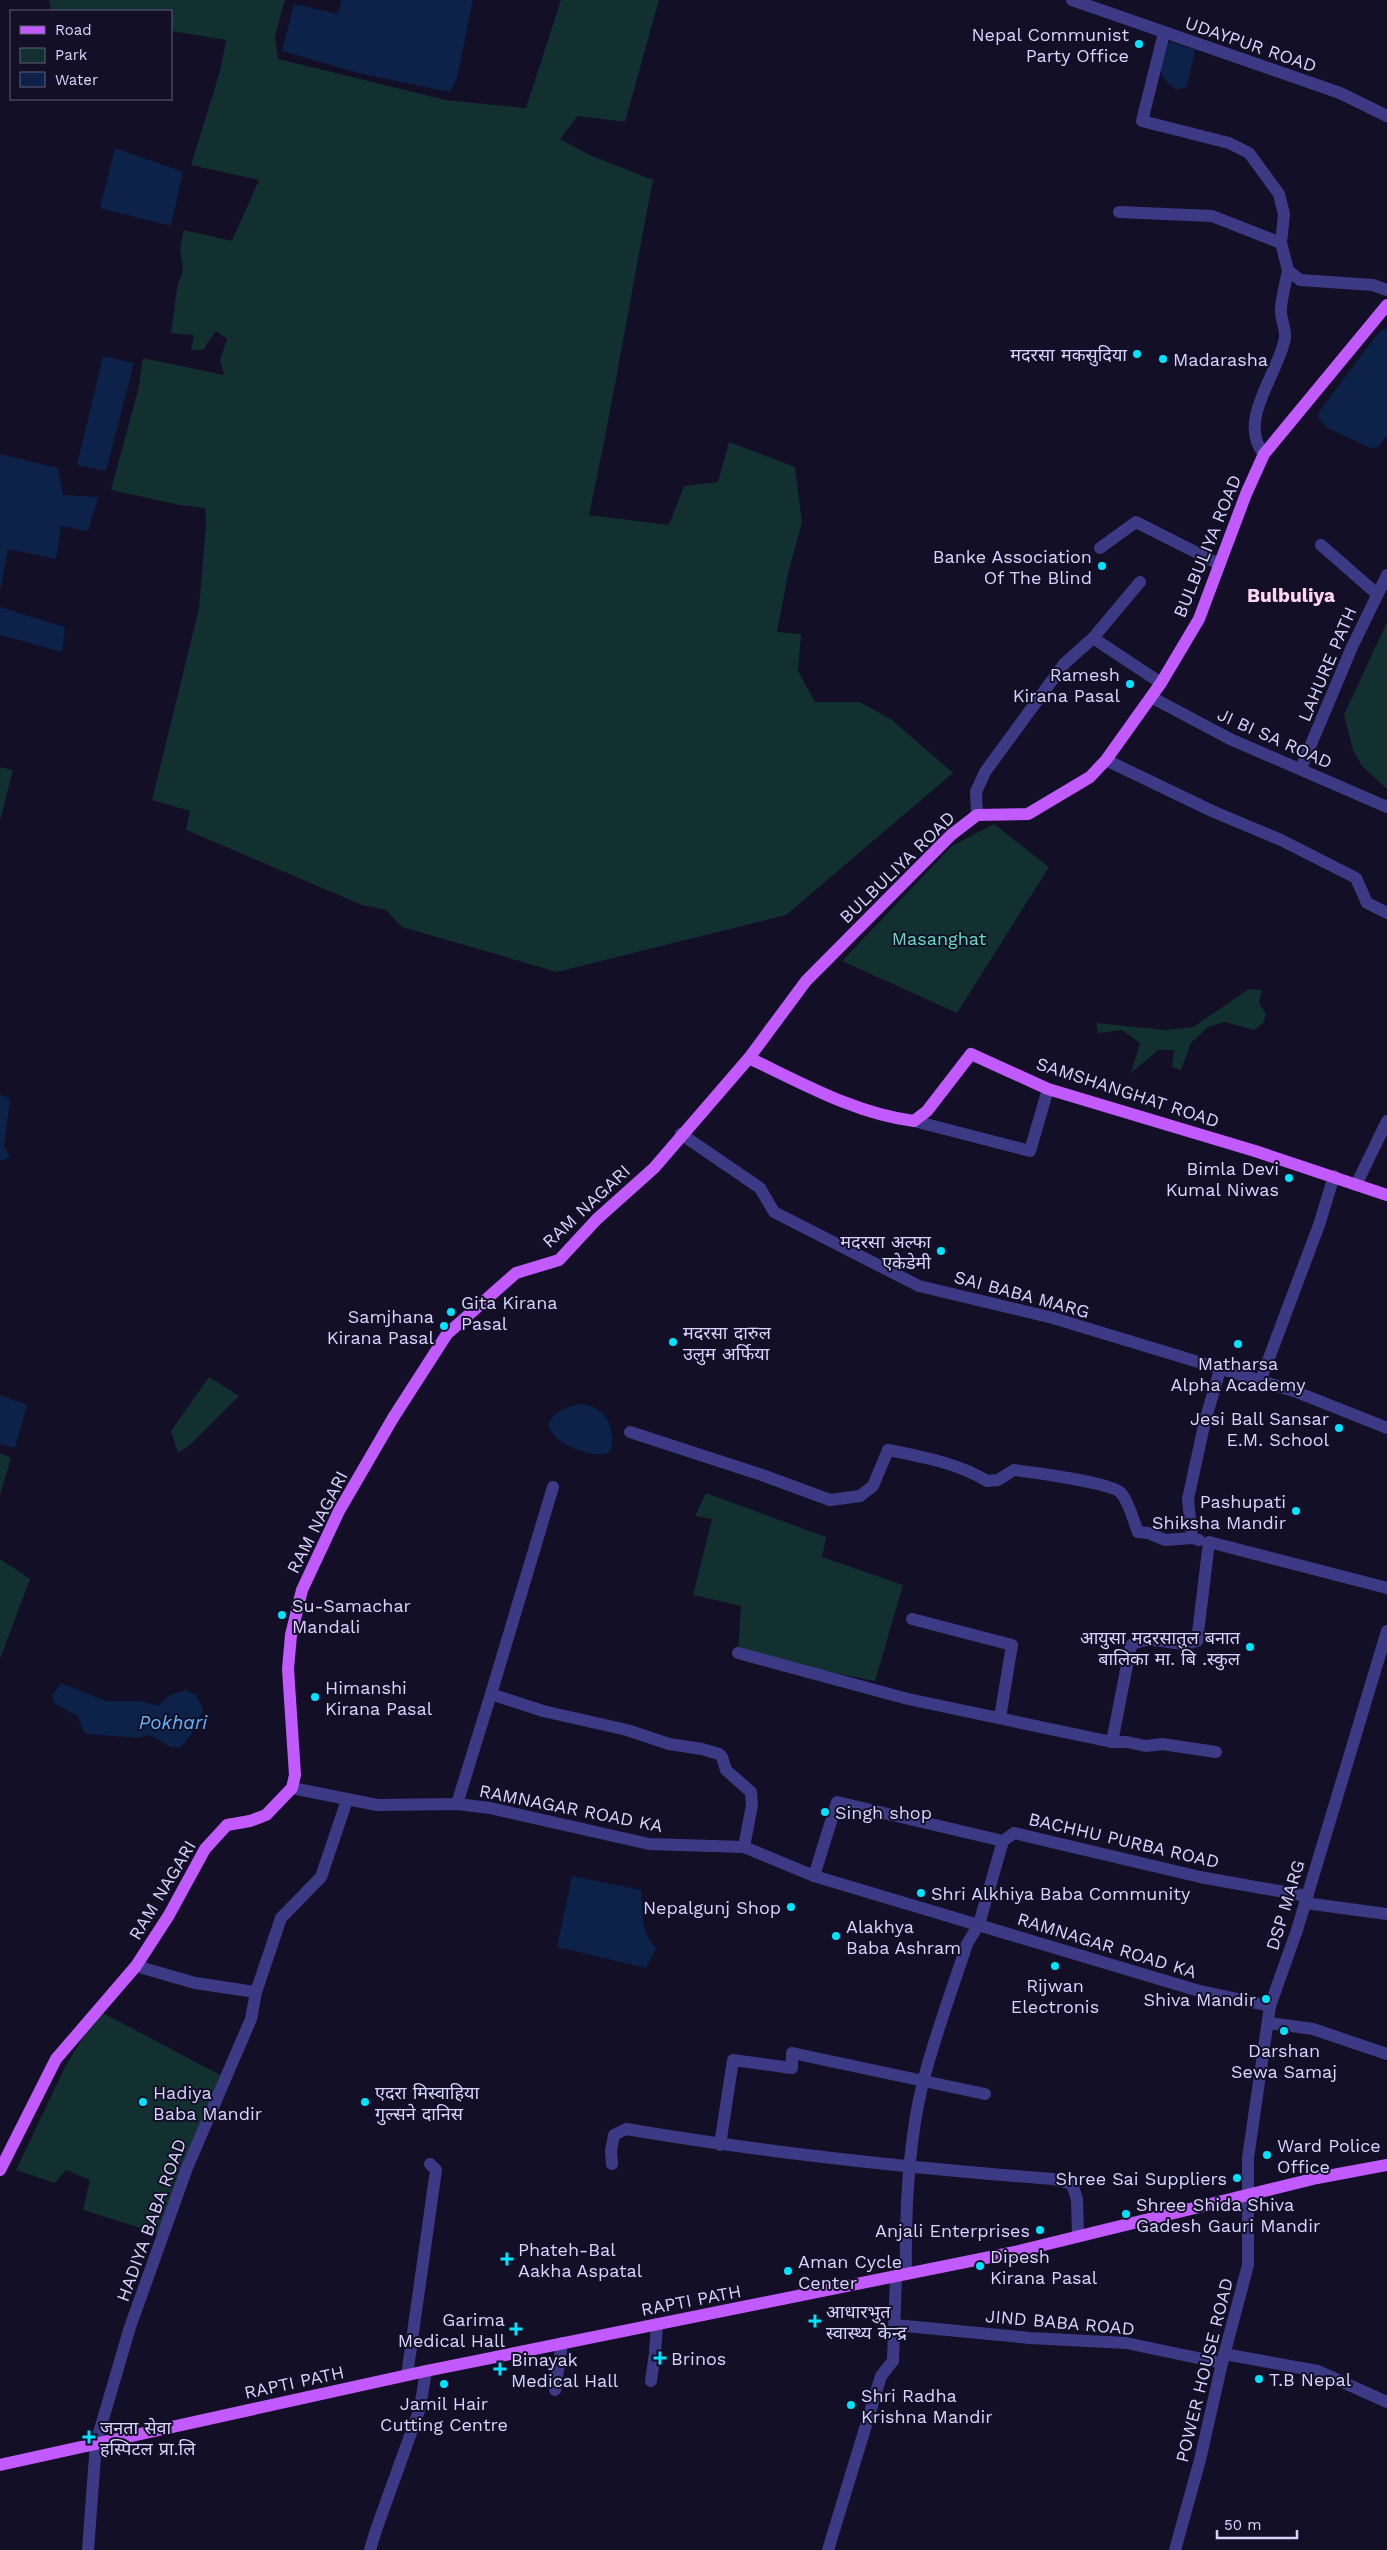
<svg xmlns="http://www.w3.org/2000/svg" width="1387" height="2550" viewBox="0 0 1387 2550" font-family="'Work Sans','Noto Sans Devanagari',sans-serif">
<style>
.green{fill:#12302f}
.water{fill:#0c2248}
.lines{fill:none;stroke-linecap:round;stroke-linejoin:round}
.minor{stroke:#3d3a85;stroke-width:12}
.major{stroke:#c25bff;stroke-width:12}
.poi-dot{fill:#00e5ff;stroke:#130f26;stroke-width:2}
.labels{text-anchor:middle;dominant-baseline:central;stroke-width:4;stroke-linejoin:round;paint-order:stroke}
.poi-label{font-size:18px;fill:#d9d4ff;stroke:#130f26;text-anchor:start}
.street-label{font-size:18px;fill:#d9d4ff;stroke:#130f26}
.park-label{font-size:18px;fill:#5fe0c0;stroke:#130f26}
.neighbourhood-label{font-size:19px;font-weight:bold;fill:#ffd6f0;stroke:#130f26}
.water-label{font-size:19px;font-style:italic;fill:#62b6ff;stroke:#130f26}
</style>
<rect width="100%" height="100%" fill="#130f26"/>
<g class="green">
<path d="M49 0H285L275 36 278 59 446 100 526 108 561 0H659L625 122 578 116 560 139 592 156 653 180C631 292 613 404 589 515L669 525 684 486 718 482 729 442 795 467 802 522 788 574 777 632 801 634 798 671 815 702H860L892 720 953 773 786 915 557 972 402 927 386 910 362 905 186 830 190 811 152 800 199 608 206 524 205 508 180 505 111 490 138 390 143 358 224 375 220 360 227 339 216 331 203 350H191L194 335 171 333 177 288 183 269 180 249 184 230 232 241 259 180 191 165 220 71 226 40 171 31V11H51Z"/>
<path d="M1387 622V789L1362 766 1353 750 1344 715Z"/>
<path d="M0 767 13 770 0 821Z"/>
<path d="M994 824 1049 867 957 1013 842 961 952 846Z"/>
<path d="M1249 989 1262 990 1259 1003 1266 1014 1263 1023 1254 1030 1225 1022 1208 1027 1191 1043 1181 1070 1172 1067 1174 1050H1158L1131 1073 1140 1043 1122 1030 1098 1033 1096 1023 1166 1030 1193 1027Z"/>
<path d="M209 1377 239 1396 191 1444 178 1453 171 1431Z"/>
<path d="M0 1453 11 1458 0 1495Z"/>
<path d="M706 1493 826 1537 822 1557 903 1585 875 1681 738 1653 741 1606 693 1595 712 1519 695 1516Z"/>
<path d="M0 1559 30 1579 0 1659Z"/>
<path d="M99 2011 226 2078 163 2235 83 2210 90 2180 66 2170 55 2183 16 2170 65 2067Z"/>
</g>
<g class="water">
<path d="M341 0H473L457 78 450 92 358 73 282 51 294 4 338 14Z"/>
<path d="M1170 42 1195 50 1187 87 1177 90C1163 81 1158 73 1163 56 1165 51 1165 46 1170 42Z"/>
<path d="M115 148 183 172 171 226 100 208Z"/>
<path d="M1387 328V435L1378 447 1370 448 1326 427 1318 418 1319 412 1379 332Z"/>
<path d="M103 356 134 363 106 471 77 465Z"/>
<path d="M0 454 58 468 63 495 98 497 88 531 61 526 56 559 8 549 0 592Z"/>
<path d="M0 607 65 627 62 652 0 635Z"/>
<path d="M0 1094 10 1099 4 1146 10 1157 0 1161Z"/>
<path d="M0 1395 27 1405 15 1448 0 1444Z"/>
<path d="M580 1404C599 1405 611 1418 612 1437 612 1443 613 1448 609 1453 591 1459 553 1444 548 1425 556 1410 564 1408 580 1404Z"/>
<path d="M61 1683 106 1701H141L158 1706 170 1695 185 1690 196 1695 203 1710 191 1735 180 1748 171 1747 149 1735 138 1738 87 1734 83 1731 78 1716 55 1704 52 1696Z"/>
<path d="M572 1876 641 1890C644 1914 639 1930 656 1948L646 1968 557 1947Z"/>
</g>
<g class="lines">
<g class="minor">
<path d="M1072 0 1340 93 1387 116"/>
<path d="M1164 33 1142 121 1229 143 1249 153 1279 194 1284 214 1281 243 1288 270 1300 280 1373 285 1387 290"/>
<path d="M1119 212 1212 216 1281 243"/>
<path d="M1264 454C1236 421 1279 373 1285 338 1286 328 1280 318 1281 308 1282 295 1286 282 1288 270"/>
<path d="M1321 545 1377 594"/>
<path d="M1100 548 1136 522 1219 564"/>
<path d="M1140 582 1093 638 1161 683"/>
<path d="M1151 697 1230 739 1387 807"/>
<path d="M1106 760 1212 811 1281 840 1356 878 1367 903 1387 913"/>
<path d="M1301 768 1352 647 1387 575"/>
<path d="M977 815 976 792 985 772 1064 664 1093 638"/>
<path d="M914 1121 1030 1151 1048 1089"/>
<path d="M681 1134 760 1188 774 1212 919 1286 1053 1318 1294 1391 1387 1428"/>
<path d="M1356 1185 1387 1121"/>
<path d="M1260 1382 1319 1225 1334 1176"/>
<path d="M630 1432 762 1475 830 1500 860 1496 873 1486 888 1450C922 1457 958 1463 987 1481L998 1480 1014 1470C1031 1472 1113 1483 1121 1493 1129 1502 1133 1520 1138 1532L1148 1533 1165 1540 1192 1538"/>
<path d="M1199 1540 1192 1538 1188 1499 1205 1421 1220 1370"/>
<path d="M912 1619 1012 1645 1000 1718"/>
<path d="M738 1653 908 1699 1112 1742 1131 1645C1156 1632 1174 1650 1197 1641L1209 1542 1387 1588"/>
<path d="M491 1694 553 1487"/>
<path d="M1112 1742H1127L1146 1746 1162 1744 1216 1752"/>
<path d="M292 1788 377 1805 457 1804 490 1808 649 1844 744 1847 814 1876 1196 1990 1270 2006"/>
<path d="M457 1804 491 1694 543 1711 627 1730 669 1744 702 1749 719 1754 722 1757 726 1770 751 1792 752 1805 744 1847"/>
<path d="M814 1876 837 1802 1003 1841 1014 1833 1200 1877 1307 1896"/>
<path d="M1305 1903 1387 1914"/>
<path d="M136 1966 195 1983 256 1992"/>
<path d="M1269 2023 1313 2029 1387 2054"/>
<path d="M720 2145 733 2060 792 2068V2053L985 2094"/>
<path d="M612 2164 611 2151 614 2135 626 2129C768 2153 909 2168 1053 2179L1072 2184 1077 2199 1078 2236"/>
<path d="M906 2274C905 2211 908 2143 923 2082 935 2035 952 1990 967 1944L979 1924 1003 1841"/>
<path d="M895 2325 1030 2338 1126 2343 1222 2363"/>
<path d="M1224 2354 1318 2371 1387 2402"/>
<path d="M407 2375 436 2170 430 2164"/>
<path d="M651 2381 655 2353 657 2324"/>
<path d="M555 2390 562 2343"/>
<path d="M88 2550 96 2443 130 2327 187 2168 251 2019 256 1992 281 1918 321 1877 347 1800"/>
<path d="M370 2550 376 2530 420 2408 426 2371"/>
<path d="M828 2550 881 2376 893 2361 896 2276"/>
<path d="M1175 2550 1200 2460 1222 2363 1248 2265V2158L1270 2006 1297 1930 1387 1631"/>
</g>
<g class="major">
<path d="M749 1058C802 1083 856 1114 914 1121L927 1111 971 1054 1048 1089 1255 1151 1387 1195"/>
<path d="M0 2170 56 2059 136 1966 169 1915 205 1849 227 1825 250 1821 266 1815 292 1788 295 1775 288 1669 291 1635 302 1590 339 1511 393 1418 447 1334 516 1273 559 1260 597 1219 654 1168 749 1058 806 981 951 835 977 815 1028 814 1090 777 1106 760 1161 683 1199 619 1246 494 1264 454 1387 305"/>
<path d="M0 2465 426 2371 1015 2252 1317 2178 1387 2165"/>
</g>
</g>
<g class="poi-dot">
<circle cx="1139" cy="44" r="5"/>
<circle cx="1137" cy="354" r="5"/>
<circle cx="1163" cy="359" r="5"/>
<circle cx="1102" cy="566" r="5"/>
<circle cx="1130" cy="684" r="5"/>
<circle cx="1289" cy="1178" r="5"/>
<circle cx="941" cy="1251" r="5"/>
<circle cx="451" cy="1312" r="5"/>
<circle cx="444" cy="1326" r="5"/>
<circle cx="673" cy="1342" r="5"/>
<circle cx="1238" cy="1344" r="5"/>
<circle cx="1339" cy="1428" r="5"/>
<circle cx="1296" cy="1511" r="5"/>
<circle cx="282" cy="1615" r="5"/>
<circle cx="1250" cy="1647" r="5"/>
<circle cx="315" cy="1697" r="5"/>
<circle cx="825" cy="1812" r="5"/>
<circle cx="921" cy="1893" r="5"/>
<circle cx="791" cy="1907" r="5"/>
<circle cx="836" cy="1936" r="5"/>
<circle cx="1055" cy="1966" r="5"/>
<circle cx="1266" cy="1999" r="5"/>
<circle cx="1284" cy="2031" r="5"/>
<circle cx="143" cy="2102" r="5"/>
<circle cx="365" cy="2102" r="5"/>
<circle cx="1267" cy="2155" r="5"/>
<circle cx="1237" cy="2178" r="5"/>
<circle cx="1126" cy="2214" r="5"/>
<circle cx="1040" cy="2230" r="5"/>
<path d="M504.5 2251.5h5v5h5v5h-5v5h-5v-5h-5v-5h5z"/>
<circle cx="980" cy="2266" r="5"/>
<circle cx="788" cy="2271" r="5"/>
<path d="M812.5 2313.5h5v5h5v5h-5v5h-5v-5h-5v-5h5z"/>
<path d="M513.5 2321.5h5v5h5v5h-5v5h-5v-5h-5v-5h5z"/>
<path d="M657.5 2350.5h5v5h5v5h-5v5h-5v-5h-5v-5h5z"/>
<path d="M497.5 2361.5h5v5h5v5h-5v5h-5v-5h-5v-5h5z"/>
<circle cx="1259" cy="2379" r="5"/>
<circle cx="444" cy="2384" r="5"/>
<circle cx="851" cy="2405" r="5"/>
<path d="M86.5 2429.5h5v5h5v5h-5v5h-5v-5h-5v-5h5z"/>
</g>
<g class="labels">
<g class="poi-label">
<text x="1129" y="34" text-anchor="end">Nepal Communist<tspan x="1129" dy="21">Party Office</tspan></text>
<text x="1127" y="354" text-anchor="end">मदरसा मकसुदिया</text>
<text x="1173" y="359">Madarasha</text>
<text x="1092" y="556" text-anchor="end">Banke Association<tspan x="1092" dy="21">Of The Blind</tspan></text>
<text x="1120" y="674" text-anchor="end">Ramesh<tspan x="1120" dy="21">Kirana Pasal</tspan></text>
<text x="1279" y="1168" text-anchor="end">Bimla Devi<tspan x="1279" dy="21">Kumal Niwas</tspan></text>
<text x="931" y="1241" text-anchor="end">मदरसा अल्फा<tspan x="931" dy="21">एकेडेमी</tspan></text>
<text x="461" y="1302">Gita Kirana<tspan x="461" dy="21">Pasal</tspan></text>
<text x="434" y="1316" text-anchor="end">Samjhana<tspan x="434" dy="21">Kirana Pasal</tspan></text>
<text x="683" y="1332">मदरसा दारुल<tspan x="683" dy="21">उलुम अर्फिया</tspan></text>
<text x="1238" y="1363" text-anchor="middle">Matharsa<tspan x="1238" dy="21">Alpha Academy</tspan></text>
<text x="1329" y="1418" text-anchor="end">Jesi Ball Sansar<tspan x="1329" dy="21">E.M. School</tspan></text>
<text x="1286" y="1501" text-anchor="end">Pashupati<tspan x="1286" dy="21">Shiksha Mandir</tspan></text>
<text x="292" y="1605">Su-Samachar<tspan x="292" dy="21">Mandali</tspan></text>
<text x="1240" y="1637" text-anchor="end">आयुसा मदरसातुल बनात<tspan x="1240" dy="21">बालिका मा. बि .स्कुल</tspan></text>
<text x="325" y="1687">Himanshi<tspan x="325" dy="21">Kirana Pasal</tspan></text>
<text x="835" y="1812">Singh shop</text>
<text x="931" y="1893">Shri Alkhiya Baba Community</text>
<text x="781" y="1907" text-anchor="end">Nepalgunj Shop</text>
<text x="846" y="1926">Alakhya<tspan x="846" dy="21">Baba Ashram</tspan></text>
<text x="1055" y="1985" text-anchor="middle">Rijwan<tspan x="1055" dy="21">Electronis</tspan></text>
<text x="1256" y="1999" text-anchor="end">Shiva Mandir</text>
<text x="1284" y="2050" text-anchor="middle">Darshan<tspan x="1284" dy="21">Sewa Samaj</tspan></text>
<text x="153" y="2092">Hadiya<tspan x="153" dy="21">Baba Mandir</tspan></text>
<text x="375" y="2092">एदरा मिस्वाहिया<tspan x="375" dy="21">गुल्सने दानिस</tspan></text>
<text x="1277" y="2145">Ward Police<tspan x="1277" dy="21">Office</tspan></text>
<text x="1227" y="2178" text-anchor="end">Shree Sai Suppliers</text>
<text x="1136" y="2204">Shree Shida Shiva<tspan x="1136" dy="21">Gadesh Gauri Mandir</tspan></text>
<text x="1030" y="2230" text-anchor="end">Anjali Enterprises</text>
<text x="518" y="2249">Phateh-Bal<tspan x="518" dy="21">Aakha Aspatal</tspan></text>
<text x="990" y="2256">Dipesh<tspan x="990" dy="21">Kirana Pasal</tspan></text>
<text x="798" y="2261">Aman Cycle<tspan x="798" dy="21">Center</tspan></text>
<text x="826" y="2311">आधारभुत<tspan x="826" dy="21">स्वास्थ्य केन्द्र</tspan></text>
<text x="505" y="2319" text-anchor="end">Garima<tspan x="505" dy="21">Medical Hall</tspan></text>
<text x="671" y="2358">Brinos</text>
<text x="511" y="2359">Binayak<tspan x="511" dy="21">Medical Hall</tspan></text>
<text x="1269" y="2379">T.B Nepal</text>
<text x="861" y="2395">Shri Radha<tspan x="861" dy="21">Krishna Mandir</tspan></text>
<text x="444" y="2403" text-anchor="middle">Jamil Hair<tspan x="444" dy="21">Cutting Centre</tspan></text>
<text x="100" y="2427">जनता सेवा<tspan x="100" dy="21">हस्पिटल प्रा.लि</tspan></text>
</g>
<g class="street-label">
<text transform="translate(1251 44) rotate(19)">UDAYPUR ROAD</text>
<text transform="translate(1207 546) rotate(-68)">BULBULIYA ROAD</text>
<text transform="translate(1327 664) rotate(-67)">LAHURE PATH</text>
<text transform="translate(1275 738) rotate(24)">JI BI SA ROAD</text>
<text transform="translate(897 867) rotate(-44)">BULBULIYA ROAD</text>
<text transform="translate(1128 1092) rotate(18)">SAMSHANGHAT ROAD</text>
<text transform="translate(586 1206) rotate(-43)">RAM NAGARI</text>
<text transform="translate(1022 1294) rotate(15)">SAI BABA MARG</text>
<text transform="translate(317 1522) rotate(-63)">RAM NAGARI</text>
<text transform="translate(571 1808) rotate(11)">RAMNAGAR ROAD KA</text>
<text transform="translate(1124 1840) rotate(13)">BACHHU PURBA ROAD</text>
<text transform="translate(162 1890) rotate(-59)">RAM NAGARI</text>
<text transform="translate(1285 1905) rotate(-73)">DSP MARG</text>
<text transform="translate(1107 1945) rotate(17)">RAMNAGAR ROAD KA</text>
<text transform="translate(151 2220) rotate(-70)">HADIYA BABA ROAD</text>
<text transform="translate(691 2300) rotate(-11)">RAPTI PATH</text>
<text transform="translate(1060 2322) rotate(5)">JIND BABA ROAD</text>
<text transform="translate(1204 2370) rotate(-76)">POWER HOUSE ROAD</text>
<text transform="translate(294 2382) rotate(-12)">RAPTI PATH</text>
</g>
<g class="park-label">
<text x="939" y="938">Masanghat</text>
</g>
<g class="neighbourhood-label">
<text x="1291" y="595">Bulbuliya</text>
</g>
<g class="water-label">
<text x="173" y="1722">Pokhari</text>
</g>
</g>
<rect x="10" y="10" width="162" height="90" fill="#130f26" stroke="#625e7d"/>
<rect x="20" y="26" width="25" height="8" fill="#c25bff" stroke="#625e7d"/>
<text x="55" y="35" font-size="15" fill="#d9d4ff">Road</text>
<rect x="20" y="48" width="25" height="15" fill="#12302f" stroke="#625e7d"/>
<text x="55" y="60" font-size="15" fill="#d9d4ff">Park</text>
<rect x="20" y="72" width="25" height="15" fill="#0c2248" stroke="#625e7d"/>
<text x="55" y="85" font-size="15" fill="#d9d4ff">Water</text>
<path d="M1217 2530v8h80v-8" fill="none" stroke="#d9d4ff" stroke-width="2.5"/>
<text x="1224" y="2530" font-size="15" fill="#d9d4ff" stroke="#130f26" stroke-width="4" paint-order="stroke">50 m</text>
</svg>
